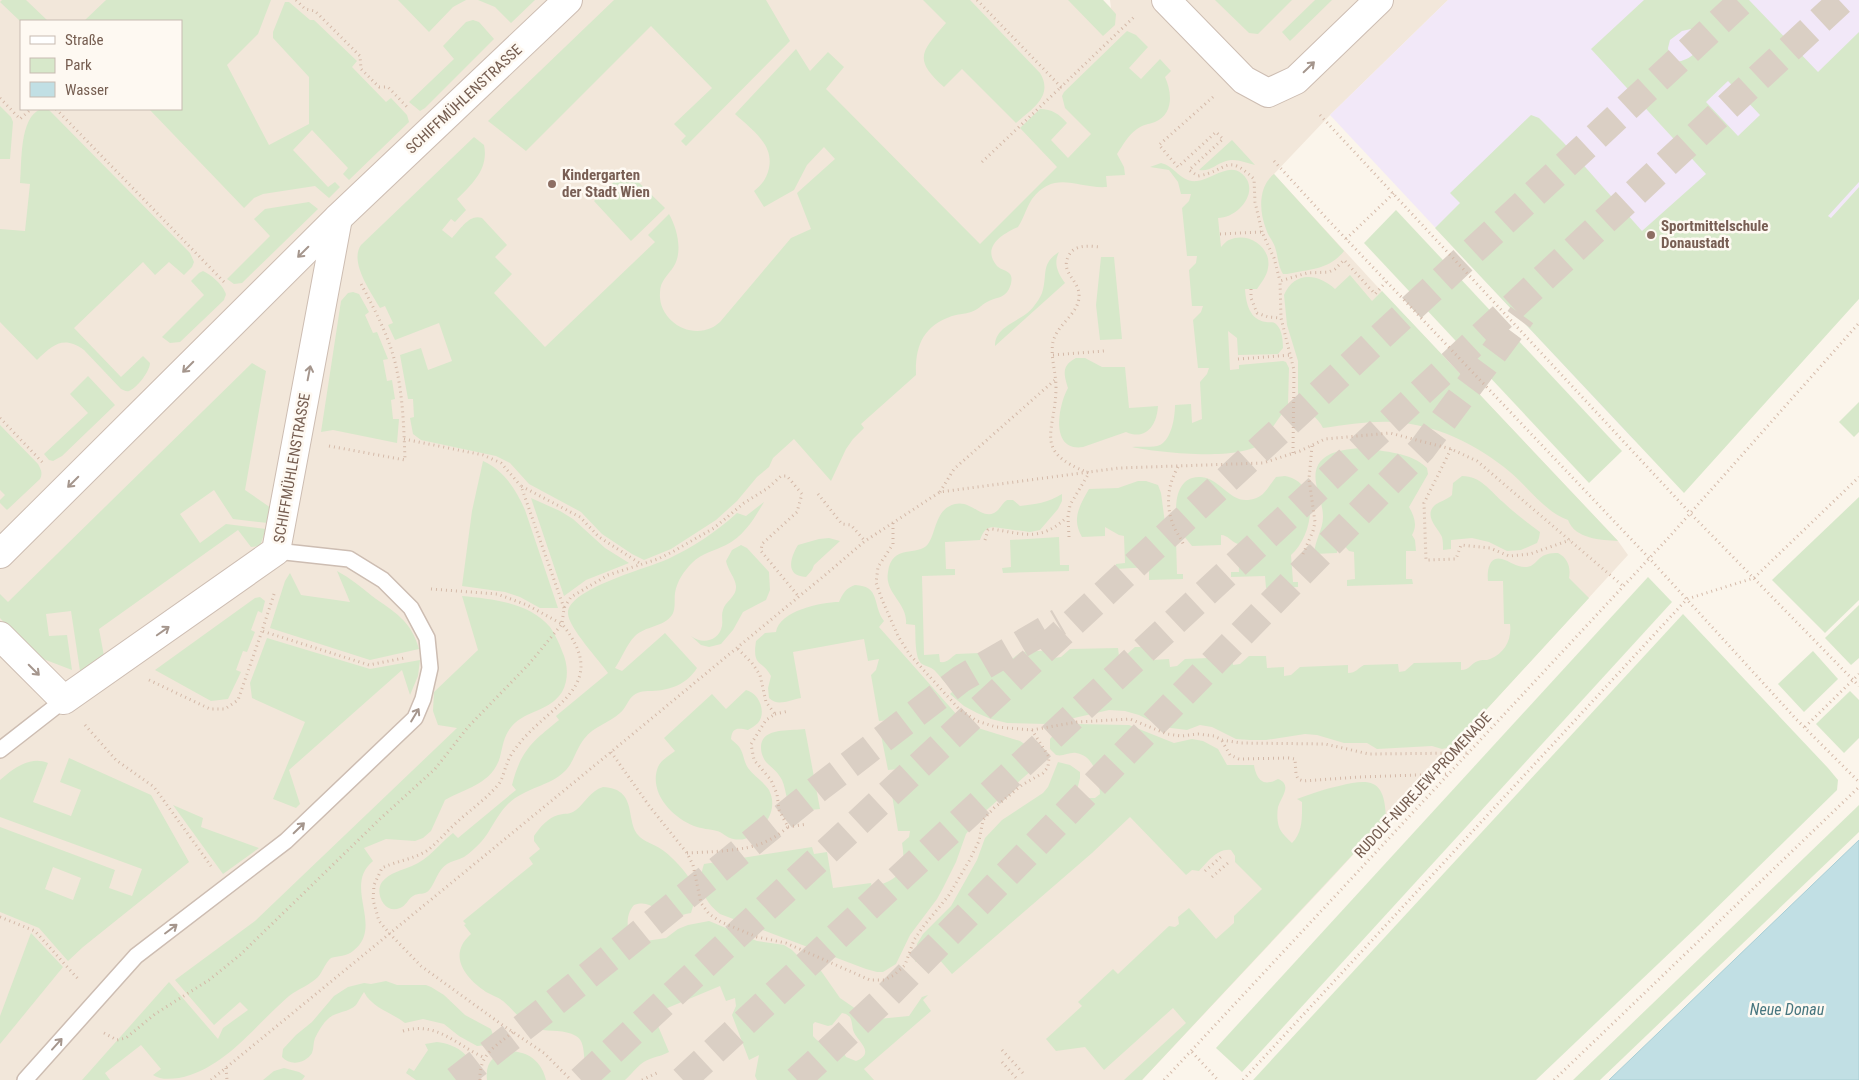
<svg xmlns="http://www.w3.org/2000/svg" width="1859" height="1080" viewBox="0 0 1859 1080" font-family="'Roboto Condensed',sans-serif">
<style>
.residential{fill:#f2e7da;fill-rule:evenodd}
.education{fill:#f2e8f8}
.green{fill:#d7e8ca;fill-rule:evenodd}
.water{fill:#c1dfe4;stroke:#a8ced5}
.lines{fill:none;stroke-linecap:round;stroke-linejoin:round}
.motorway-tunnel{stroke:#dacfc4;stroke-width:28;stroke-dasharray:28 14;stroke-linecap:butt}
.service-casing{stroke:#cdbdb2;stroke-width:18}
.minor-casing{stroke:#cdbdb2;stroke-width:30}
.path{stroke:#d4b9a8;stroke-width:3;stroke-dasharray:1 4;stroke-linecap:butt}
.service{stroke:#fff;stroke-width:15}
.minor{stroke:#fff;stroke-width:28}
.oneway{stroke:#a5968d}
.education-dot{fill:#8d6e63;stroke:#fef9f2;stroke-width:2}
.labels{text-anchor:middle;dominant-baseline:central;stroke-width:5;stroke-linejoin:round;paint-order:stroke}
.street-label{font-size:15px;fill:#755d50;stroke:#fef9f2}
.education-label{font-size:15px;font-weight:bold;fill:#785e54;stroke:#fef9f2;text-anchor:start}
.water-label{font-size:16px;font-style:italic;fill:#47767f;stroke:#fef9f2}
</style>
<rect width="100%" height="100%" fill="#fbf5eb"/>
<path class="residential" d="M0 0H1103L1111 8 1110 0H1448L1330 115 1274 174 1374 283 1618 541 1628 555 1329 881 1142 1080H0ZM21 21H181V109H21Z"/>
<path class="education" d="M1448 0H1859V242L1634 440 1330 115Z"/>
<g class="green">
<path d="M2 0H26L48 21 21 22 0 2Z"/>
<path d="M106 0H271L258 34 227 65 269 145 309 124V77L273 38V32L285 2H289L310 20H314L357 61 352 67 386 102 391 98 407 115 409 122 349 180 343 174 348 168 312 130 293 150 328 187 335 182 340 187 329 198 315 186 263 194 254 198 244 208 149 109H181V21H84Z"/>
<path d="M398 0H466L453 7 429 32Z"/>
<path d="M478 0H535L511 23 495 7Z"/>
<path d="M614 0H766L790 41 686 146 681 141 686 136 674 124 712 88 651 26 526 151 488 121Z"/>
<path d="M923 0H970L1040 73C1054 96 1032 109 1016 123L962 69 944 87C912 59 922 51 946 23Z"/>
<path d="M1068 0H1103L1116 14 1115 25 1103 36Z"/>
<path d="M1215 0H1292L1258 34 1249 33Z"/>
<path d="M1315 0H1332L1290 41 1282 32Z"/>
<path d="M1644 0H1749L1818 72 1859 32V182L1828 216 1831 218 1859 187V299L1684 493 1435 228 1460 203 1450 193 1531 115 1539 118 1563 142 1642 231 1706 174 1591 49ZM1691 29H1699L1706 32C1709 46 1683 68 1670 60L1668 48 1670 40 1682 31ZM1728 81 1760 115 1738 136 1706 102Z"/>
<path d="M473 20 479 22 494 39 425 108 420 111 409 102 454 59 443 46 466 22Z"/>
<path d="M1127 31 1136 35 1148 47 1129 68 1141 79 1160 59 1171 71 1165 77C1172 92 1174 114 1155 122 1149 124 1142 125 1137 129 1128 135 1123 145 1117 154L1124 167 1125 175 1106 176 1107 187C1077 189 1055 169 1032 199 1026 208 1024 218 1018 227 1002 234 981 247 997 266 1001 270 1007 270 1010 274 1013 278 1011 285 1009 289 1004 299 995 297 987 302 981 305 978 310 971 312 965 314 959 314 952 316 923 326 915 346 916 375L861 424 864 428 853 439 846 449 831 481 794 439 773 458 769 467 757 477 737 501 716 520 671 549 644 560 632 554 602 534 581 512 529 484 510 463 496 456 421 440 413 434 410 418 414 417 413 399H408L400 355 421 348 428 370 452 361 439 323 395 340 388 325 393 323 385 306 380 308C371 292 349 262 361 245L474 137 484 145C489 169 472 184 457 199L466 210 455 222 451 219 442 230 452 238C461 229 469 214 482 218L507 245 495 257 512 274 494 293 545 347 655 242 648 235 669 214C677 228 683 251 674 266 668 276 660 280 660 293 658 318 687 339 711 328 714 327 717 324 720 322L791 238 811 229 797 193 835 159 824 147 807 165 794 190 764 207 754 191C762 185 767 178 769 168 774 144 751 129 735 114L796 49 810 71 828 52 844 67 826 89 980 244 1057 167 1020 128 1040 109C1052 109 1059 114 1067 123L1051 140 1068 158 1091 134 1065 108 1062 96 1064 92Z"/>
<path d="M0 106 11 117 13 122 10 159H0Z"/>
<path d="M41 109H48L52 113 190 253 194 262 192 267 184 275 169 262 155 275 143 262 74 328 121 377 143 356 150 363C150 371 137 388 129 391 126 392 124 390 121 389L84 350C63 335 53 345 37 360L0 322V229L25 231 30 184 20 183C22 163 19 117 41 109Z"/>
<path d="M1232 140 1255 165C1246 163 1236 158 1226 161 1216 164 1210 172 1199 170Z"/>
<path d="M1161 163C1175 166 1181 183 1197 181 1211 180 1228 163 1241 173 1262 189 1239 218 1218 218L1221 247C1223 245 1226 241 1229 240 1248 231 1272 247 1268 268 1267 276 1261 283 1257 289H1245C1246 304 1250 320 1266 322 1270 323 1274 321 1277 325 1282 330 1283 341 1283 348L1278 354 1238 355 1237 338 1228 331 1230 370 1239 369V365L1283 361 1286 362 1289 368 1288 405 1261 444C1237 461 1161 453 1132 447 1140 446 1153 448 1160 445 1172 439 1175 416 1175 405L1191 404 1192 423 1202 419 1200 382 1207 374 1209 368H1198L1193 320 1201 312 1203 306H1192L1189 270 1196 263 1197 256H1187L1182 208 1189 201 1191 194H1181L1178 182 1169 170 1150 167Z"/>
<path d="M626 170 665 208 631 241 594 201Z"/>
<path d="M1274 174 1344 251C1329 270 1310 269 1287 274H1283C1278 266 1278 256 1275 247 1273 241 1268 236 1266 229 1259 211 1258 187 1274 174Z"/>
<path d="M309 202 318 209 242 283 234 284 227 279 270 236 254 219 265 209Z"/>
<path d="M1396 210 1622 451 1589 483 1364 243Z"/>
<path d="M1059 252C1053 264 1058 273 1065 283L995 346C995 324 1023 322 1034 306 1037 302 1040 298 1042 293 1048 275 1040 264 1059 252Z"/>
<path d="M1101 257H1114L1122 339 1100 340 1096 305Z"/>
<path d="M203 271C210 274 223 285 225 292 227 295 225 296 224 300L180 342 170 343 162 337 204 295 191 281 199 273Z"/>
<path d="M1350 275 1372 301 1382 291 1618 541C1601 540 1575 539 1568 520 1545 512 1528 487 1510 472 1477 444 1435 424 1392 422 1369 421 1346 425 1323 428 1318 418 1308 410 1298 408V361L1287 325 1284 295C1294 271 1318 273 1335 289Z"/>
<path d="M353 292 359 294 369 312 365 315 373 333 377 332 388 359 383 360 387 381 392 380 395 399 391 400 393 419H399L397 443 333 430 321 432 341 301 348 293Z"/>
<path d="M1076 358H1085L1102 367H1125L1129 408 1158 406C1157 425 1146 441 1126 432L1083 447C1050 452 1058 406 1068 388 1064 374 1061 366 1076 358Z"/>
<path d="M252 363 266 371 245 490 271 508 268 523 233 519 214 490 180 514 200 543 226 524 266 529 260 546 251 547 238 530 99 629 104 656 82 673 80 671 71 611 46 614 49 636 67 635 72 670 38 657 32 653 0 618V594L8 602Z"/>
<path d="M88 376 115 405 62 456 53 461 49 460 44 454 88 413 70 394Z"/>
<path d="M1859 402V432L1854 437 1839 422Z"/>
<path d="M0 425 38 464C41 470 43 473 40 479L7 510 0 503V500L5 495 0 490Z"/>
<path d="M1363 448C1385 452 1411 452 1427 468L1428 474 1409 507C1414 516 1418 525 1412 535L1415 540 1416 551H1406V579H1412L1413 584 1347 586V580L1355 579 1354 552 1349 551 1342 543H1337V553L1314 554C1315 540 1323 529 1323 517 1323 505 1318 495 1316 483 1311 453 1341 449 1363 448Z"/>
<path d="M483 461C504 470 516 490 525 510L558 608H540L520 597 505 592 462 586 472 511Z"/>
<path d="M1285 476C1322 483 1313 536 1291 555L1293 582H1298V587L1266 588 1265 576 1231 577V572H1239L1238 544C1231 542 1228 535 1221 535V545L1192 546C1187 540 1182 534 1179 527 1173 508 1175 475 1201 477 1219 478 1230 502 1248 500 1264 499 1267 488 1276 477Z"/>
<path d="M1462 476C1481 476 1490 491 1503 502 1514 513 1527 522 1540 532L1539 538 1537 543 1521 550 1507 551 1489 542 1472 538 1451 540V549L1443 550C1443 546 1443 541 1442 537 1438 528 1423 516 1435 505 1440 501 1447 500 1452 495L1453 483Z"/>
<path d="M1138 481H1146L1158 485 1161 493 1165 523 1176 539 1177 574H1183V579L1149 580V567L1116 569V564L1125 563 1124 536 1119 535 1105 527V536L1082 537C1071 519 1080 505 1089 489L1118 488Z"/>
<path d="M1062 494V501L1058 509 1040 530 1030 532 993 527C985 528 983 532 980 540L945 542 946 569H955V575L922 576 924 655 939 654 940 662C948 663 950 658 956 654L1005 652V660L1012 659 1021 652 1054 650V658L1061 657 1070 649 1118 648 1119 656 1126 655 1135 647H1152V660L1169 659 1170 667 1177 666 1185 659 1232 657 1233 665 1240 664 1249 656H1266L1267 668 1284 667V676L1291 675 1300 667 1348 665V673C1356 673 1358 668 1364 665L1398 664 1399 672 1405 671 1414 663 1461 662V670C1470 670 1471 663 1478 661 1482 659 1486 661 1490 659 1505 653 1512 639 1510 624H1504L1503 581H1488C1487 573 1488 555 1502 559 1510 561 1517 568 1527 567 1539 565 1537 552 1558 553 1568 558 1571 568 1569 578L1589 598 1452 747 1442 749 1432 746 1377 749 1367 743H1344L1317 735 1305 734 1266 740H1250L1236 739 1212 727 1200 725 1187 730 1163 727 1139 715 1125 711 1109 710 1048 724 1007 723 991 719 977 713 964 706 950 694 958 686C945 687 944 680 936 672 932 667 927 667 922 664 914 658 916 634 915 625L906 624C908 603 884 593 888 572 892 543 918 557 928 544 937 531 935 509 955 504 971 500 981 519 994 513 1000 510 1002 503 1007 500H1013L1020 506C1036 504 1047 503 1062 494Z"/>
<path d="M1859 497V600L1825 633 1772 580Z"/>
<path d="M531 498 560 511 573 519 605 548 629 563 586 580 564 596Z"/>
<path d="M764 502C754 519 744 536 726 545 714 551 702 553 692 563 684 571 677 581 675 593 674 600 676 609 672 615 664 627 645 626 635 636 626 645 622 658 615 668L622 671 665 633 697 668C687 684 671 690 652 691 646 691 639 691 634 695 628 699 626 708 620 713 609 723 594 726 584 739 576 749 574 762 565 771 549 787 525 787 507 805 496 816 491 831 481 842 476 847 470 853 464 857 458 860 452 861 447 864 437 871 436 881 430 889 425 896 419 892 413 896 408 899 406 906 400 908 385 915 374 893 382 882 389 873 402 870 412 866 429 859 439 844 453 833L458 838 516 790 512 785C521 750 532 742 559 720L556 716 608 673C599 660 569 628 568 614 566 589 649 568 668 559 693 547 716 532 737 513L746 516Z"/>
<path d="M1059 537 1060 565H1069V571L1003 573 1002 568 1011 567 1010 540Z"/>
<path d="M829 538 840 541 814 565 812 570 806 577C785 576 790 558 798 545L819 539Z"/>
<path d="M741 545 747 548 769 572 770 590 766 600 743 612 733 630 721 644 709 647 701 645 691 636C702 645 719 641 722 626 723 620 721 615 723 610 725 601 737 597 736 586 735 577 728 571 726 561L732 550Z"/>
<path d="M337 571C350 578 361 587 372 596 394 612 411 620 419 649L370 660 270 628 285 581 290 573 301 595 350 602Z"/>
<path d="M1648 577 1672 602 1242 1072 1216 1048Z"/>
<path d="M855 585C881 586 872 605 884 621L879 627 957 715 978 728 1020 741 1026 745 1031 751 1033 757 1032 770 981 815 966 834 956 862 943 888 937 899 910 935 896 964 883 972H877L866 969 720 914C703 901 697 884 704 864L812 847 814 854 827 852 833 888 871 883 872 887C898 880 907 872 902 843L909 837 910 831H898L890 783 897 776 899 769 888 770 881 735 888 727 890 720 879 721 871 675 876 670 879 659 868 661 864 639 793 652 801 698C789 700 778 707 769 698L768 688 771 676C762 659 752 668 756 641L765 633 776 632C779 611 821 602 839 602 843 593 846 588 855 585Z"/>
<path d="M462 596C492 599 529 602 550 627 555 634 559 643 562 651 568 663 569 680 562 692 549 712 526 710 512 726 504 735 503 745 500 757 492 784 466 788 445 800L431 831 423 838 415 841 386 839 364 848 373 861C342 886 385 927 353 951 347 956 338 956 331 958 325 963 323 971 318 977 310 985 298 989 289 996 255 1025 225 1069 179 1078 170 1079 160 1080 153 1075L161 1069 141 1045 105 1073 110 1080H82L169 982 218 1039 223 1028 248 1010 240 1002 214 1025 175 980 255 921 457 728 438 725 433 711 434 692 478 650Z"/>
<path d="M260 597 265 601 262 613 258 611 251 630 255 632 247 652 243 651 236 670 241 672 228 699 211 701 155 670 255 598Z"/>
<path d="M1859 605V658L1851 665 1825 638Z"/>
<path d="M1683 614 1828 768 1838 780 1837 790 1699 925 1536 1080H1253Z"/>
<path d="M267 638 370 669 420 660 418 676 410 695 402 670 289 770 300 804 296 808 273 799 305 722 252 698 250 683Z"/>
<path d="M1813 651 1838 679 1804 712 1778 684Z"/>
<path d="M746 690C759 693 767 712 758 723 755 726 751 728 748 730 738 728 732 727 731 739 735 743 739 745 741 750 744 756 744 762 748 768 754 776 764 782 769 790 774 800 773 810 768 819 761 832 746 844 730 838 725 836 722 832 717 831 709 829 702 829 694 826 673 818 648 793 658 767 661 760 669 756 675 751L664 738 712 694 726 709Z"/>
<path d="M1850 691 1859 700V738L1844 753 1816 724Z"/>
<path d="M1075 724 1129 725 1174 743 1192 739 1203 741 1218 749 1227 765H1254C1255 772 1259 785 1270 782 1273 782 1275 780 1278 779 1293 785 1281 797 1278 807 1277 813 1277 821 1279 827 1281 833 1288 839 1292 843 1303 832 1302 817 1302 802L1297 799C1311 794 1324 789 1339 786 1373 777 1385 781 1386 819L1142 1080H1124L1186 1023 1173 1008 1104 1070 1085 1047 1056 1051 1046 1039 1082 1006 1078 1002 1113 969 1118 974 1169 926 1175 927 1179 924 1178 917 1189 908 1216 939 1234 923V916L1262 889 1235 862V856L1231 850C1217 848 1208 862 1199 871L1192 870 1186 875 1130 817 1092 853 952 974 930 949 915 962 917 944 923 934 951 906 977 860 985 838 1002 820 1043 793 1048 787 1058 762 1070 765 1080 772V778L1074 802 1085 798H1095L1100 794C1099 779 1095 756 1076 753 1069 752 1063 757 1056 755L1050 749V739L1059 729Z"/>
<path d="M805 729 820 809 810 810 806 814H797C786 808 787 791 782 780 778 772 772 768 766 762 763 758 761 753 761 748 760 727 791 731 805 729Z"/>
<path d="M69 758 151 795 189 862 83 947 68 961 39 928 0 912V827L115 870 109 888 132 896 142 869 0 817V780C13 769 30 755 48 763L33 802 71 816 81 790 60 782ZM53 867 81 878 73 900 45 889Z"/>
<path d="M603 787C638 789 625 819 638 835 644 842 654 844 661 849 672 856 693 878 695 891 696 898 693 906 691 913 685 914 677 917 671 916 655 912 651 899 634 905 628 912 627 919 628 929L646 941 666 938 678 929 688 925 709 921 714 923 757 941 784 945 792 950 800 958 819 968 840 998 869 1018 878 1019 909 1016 922 997 928 995 923 1000 931 1011 864 1069 874 1080H757L755 1076 759 1055 749 1060 732 1015 736 1006 735 998 726 1001 720 986 653 1014 669 1052C662 1056 657 1056 650 1059 640 1062 633 1073 625 1080 617 1080 607 1080 599 1080 576 1076 591 1044 576 1036 564 1029 551 1032 538 1029 523 1025 514 1010 503 1001 498 997 491 995 486 992 465 978 447 955 471 934L464 925 466 924 463 921 533 864 529 858 540 849 534 841V836C539 828 549 817 558 815 565 813 570 815 576 810 586 802 590 791 603 787ZM842 1013 846 1014 850 1017C852 1021 852 1025 853 1030 856 1041 877 1052 856 1061L846 1057C838 1037 825 1051 813 1036V1024L815 1022 828 1026 832 1025Z"/>
<path d="M173 805 203 818 201 827 259 848 223 874Z"/>
<path d="M1859 805V832L1600 1080H1573Z"/>
<path d="M31 933 63 967 0 1044V1016Z"/>
<path d="M386 981 397 985H426L431 987 444 995 465 1015 491 1029 493 1035 492 1041 487 1045 477 1046 459 1036 444 1024 423 1019 405 1023C391 1012 372 1008 364 992 361 996 359 1001 356 1005 348 1013 336 1011 328 1019 323 1023 318 1032 315 1038 313 1043 314 1048 312 1053 305 1064 290 1066 282 1057L283 1049 296 1035 312 1022 334 996 348 987 364 983 371 984Z"/>
<path d="M437 1042C456 1044 481 1058 466 1080H416L406 1073 409 1068 414 1071 428 1050 425 1044Z"/>
<path d="M510 1051C529 1052 541 1061 546 1080H487C485 1062 493 1055 510 1051Z"/>
<path d="M284 1068 299 1072 305 1076 302 1080H263L274 1071Z"/>
</g>
<path class="water" d="M1859 840V1080H1609Z"/>
<g class="lines">
<g class="motorway-tunnel">
<path d="M456 1080 548 1008 819 788 961 679 1059 622"/>
<path d="M581 1080 1743 0"/>
<path d="M683 1080 1842 0"/>
<path d="M797 1080 884 999 977 905 1422 449 1522 315"/>
</g>
<g class="service-casing">
<g id="service">
<path d="M0 750 64 700"/>
<path d="M25 1080 136 956 286 841 415 718 423 699 430 668 427 638 411 608 383 580 349 559 276 551"/>
</g>
</g>
<g class="minor-casing">
<g id="minor">
<path d="M1166 0 1244 80 1268 93 1296 80 1379 0"/>
<path d="M0 554 338 218 568 0"/>
<path d="M0 636 64 700 276 551 338 218"/>
</g>
</g>
<g class="path">
<path d="M296 0 305 9 315 11 360 56 361 69 379 87H388L408 108"/>
<path d="M977 0 1061 87 1135 16"/>
<path d="M1213 97 1159 145 1178 167 1216 132 1223 139 1189 170 1198 176C1228 171 1226 152 1254 179L1255 202 1262 232"/>
<path d="M0 98 20 119 31 109"/>
<path d="M56 109 226 284"/>
<path d="M1320 115 1690 513 1859 686"/>
<path d="M1274 161 1329 221 1649 558 1796 719 1859 782"/>
<path d="M982 162 1061 87"/>
<path d="M1220 234 1262 232 1274 258 1280 281"/>
<path d="M1346 239 1394 193"/>
<path d="M1251 289V298L1257 313 1268 317 1281 318"/>
<path d="M1053 355 1104 351"/>
<path d="M1238 359 1292 355"/>
<path d="M0 418 44 464"/>
<path d="M404 439 483 455 501 463 521 486"/>
<path d="M329 446 405 460C404 430 403 400 397 371 391 340 375 310 360 282"/>
<path d="M1451 449 1424 503 1426 560 1456 559 1461 545 1490 548 1509 556 1530 554 1570 540"/>
<path d="M1293 453 1294 370 1281 318 1280 281 1307 273 1329 272 1335 269 1344 260 1375 294 1386 282"/>
<path d="M1178 467C1167 486 1165 508 1175 529 1178 535 1182 540 1184 546"/>
<path d="M940 492 954 469 1056 379"/>
<path d="M818 494 842 524 851 525 865 541"/>
<path d="M893 523V544L878 567 876 583 883 602 898 636 910 655 959 709 977 721 996 727 1032 730 1077 722 1130 719 1167 734 1181 736 1198 734 1214 736 1222 740 1241 743 1325 744 1369 754 1468 753"/>
<path d="M1069 537 1068 517 1070 505 1089 473C1031 451 1056 432 1056 387 1056 372 1050 356 1053 342 1057 324 1079 314 1079 296 1080 280 1059 273 1069 255 1075 244 1090 246 1100 247"/>
<path d="M985 540 988 530 992 529C1024 534 1041 542 1067 517"/>
<path d="M1303 554 1313 531 1315 522 1309 479 1312 446"/>
<path d="M431 589 497 594 527 605 562 624 564 608 571 597 608 575 658 559 674 551 714 528 744 503 768 488 781 476H787L802 494 797 512 762 544 761 551 799 597"/>
<path d="M274 594 262 631 369 665 404 658"/>
<path d="M564 608 521 486 580 517 599 537 641 564"/>
<path d="M149 680 210 709H225L238 700 262 631"/>
<path d="M775 714 789 711"/>
<path d="M85 725 116 760 154 787 211 866"/>
<path d="M1805 727 1859 674"/>
<path d="M1222 741 1230 755 1239 759 1289 758 1295 759 1296 774 1298 779 1303 781 1359 777 1448 774"/>
<path d="M611 752 650 807 687 853 693 865 701 903 709 914 721 922 757 937 786 943 870 980H884L894 975 905 965 914 940 923 927 949 895 969 861 979 841 983 820 994 808 1022 785 1043 773 1048 767 1049 757 1032 730"/>
<path d="M788 827 807 824"/>
<path d="M687 853C708 852 747 851 765 842 774 838 781 833 788 827L779 810 777 794 771 780 754 760 751 744 766 720 775 714 766 702 760 675 752 663 737 648"/>
<path d="M1205 871 1223 855"/>
<path d="M1212 877 1229 862"/>
<path d="M0 917 35 931 79 980"/>
<path d="M403 1031C436 1021 455 1044 483 1057"/>
<path d="M104 1033 117 1040 126 1038 155 1014 209 980 240 955 381 818 435 769 468 727 529 664 562 624C612 686 551 703 519 744 514 750 509 757 507 764 504 770 503 779 498 785 485 800 470 810 456 823 446 832 438 842 428 850 415 859 396 861 382 868L374 885 373 900 379 921 390 934 421 966 501 1024 544 1053 571 1080"/>
<path d="M1002 1050 1023 1073"/>
<path d="M1192 1052 1218 1080"/>
<path d="M1002 1062 1017 1079"/>
<path d="M226 1068 227 1080"/>
<path d="M211 1080 611 752 825 575 865 541 940 492 1119 468 1263 463 1300 451 1325 439 1390 433 1451 449 1477 461 1623 586"/>
<path d="M480 1080C479 1054 495 1047 513 1032"/>
<path d="M642 1080 659 1072"/>
<path d="M1164 1080 1671 535 1859 323"/>
<path d="M1243 1080 1687 599 1754 578 1859 477"/>
<path d="M1554 1080 1859 787"/>
</g>
<use href="#service" class="service"/>
<use href="#minor" class="minor"/>
</g>
<defs><path id="oneway-shaft" d="M-6 0H5M1.5-3L5.5 0L1.5 3" fill="none" stroke-width="1.6" stroke-linecap="round" stroke-linejoin="round" transform="scale(1.25)"/></defs>
<g class="oneway">
<use href="#oneway-shaft" transform="translate(1309 67) rotate(-44)"/>
<use href="#oneway-shaft" transform="translate(303 252) rotate(135)"/>
<use href="#oneway-shaft" transform="translate(188 367) rotate(135)"/>
<use href="#oneway-shaft" transform="translate(309 373) rotate(-79)"/>
<use href="#oneway-shaft" transform="translate(73 482) rotate(135)"/>
<use href="#oneway-shaft" transform="translate(163 631) rotate(-35)"/>
<use href="#oneway-shaft" transform="translate(34 670) rotate(45)"/>
<use href="#oneway-shaft" transform="translate(415 715) rotate(-59)"/>
<use href="#oneway-shaft" transform="translate(299 828) rotate(-44)"/>
<use href="#oneway-shaft" transform="translate(171 929) rotate(-37)"/>
<use href="#oneway-shaft" transform="translate(57 1044) rotate(-48)"/>
</g>
<g class="education-dot">
<circle cx="552" cy="184" r="5"/>
<circle cx="1651" cy="235" r="5"/>
</g>
<g class="labels">
<g class="street-label">
<text transform="translate(464 99) rotate(-43)">SCHIFFMÜHLENSTRASSE</text>
<text transform="translate(292 468) rotate(-80)">SCHIFFMÜHLENSTRASSE</text>
<text transform="translate(1423 785) rotate(-47)">RUDOLF-NUREJEW-PROMENADE</text>
</g>
<g class="education-label">
<text x="562" y="175">Kindergarten<tspan x="562" dy="17">der Stadt Wien</tspan></text>
<text x="1661" y="226">Sportmittelschule<tspan x="1661" dy="17">Donaustadt</tspan></text>
</g>
<g class="water-label">
<text x="1787" y="1009">Neue Donau</text>
</g>
</g>
<rect x="20" y="20" width="162" height="90" fill="#fef9f2" stroke="#c7bbb1"/>
<rect x="30" y="36" width="25" height="8" fill="#ffffff" stroke="#c7bbb1"/>
<text x="65" y="45" font-size="15" fill="#755d50">Straße</text>
<rect x="30" y="58" width="25" height="15" fill="#d7e8ca" stroke="#c7bbb1"/>
<text x="65" y="70" font-size="15" fill="#755d50">Park</text>
<rect x="30" y="82" width="25" height="15" fill="#c1dfe4" stroke="#c7bbb1"/>
<text x="65" y="95" font-size="15" fill="#755d50">Wasser</text>
</svg>
